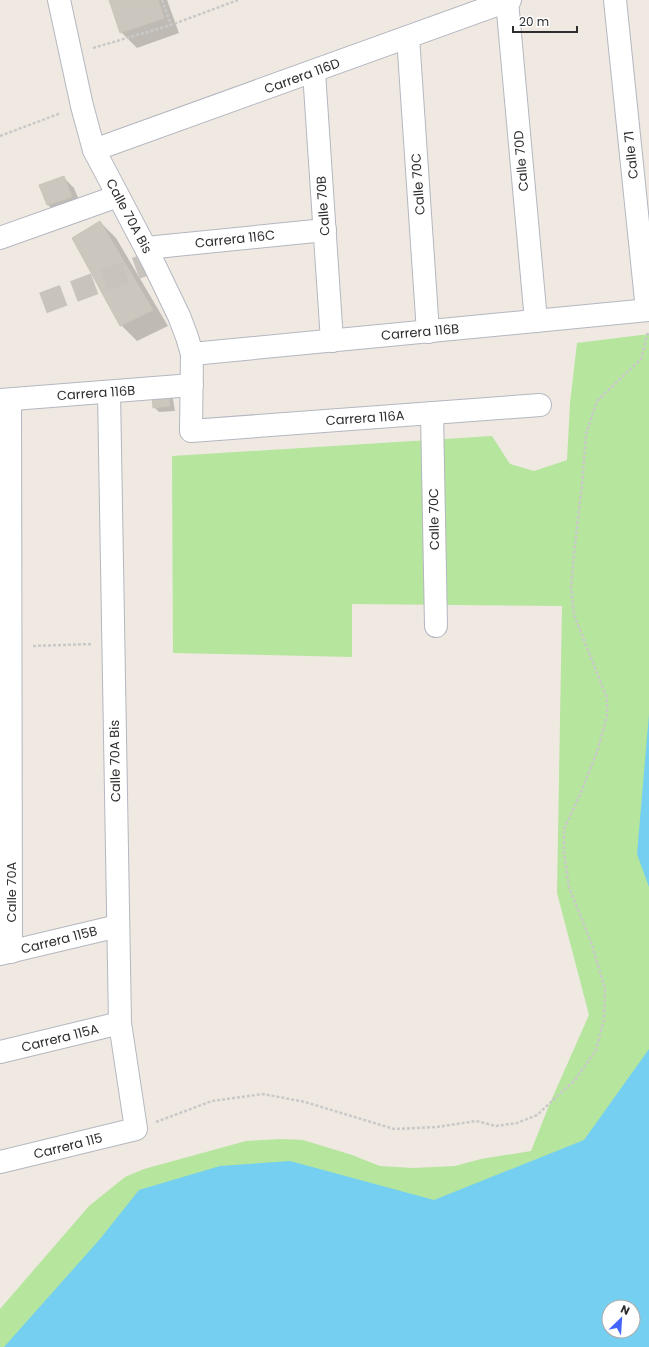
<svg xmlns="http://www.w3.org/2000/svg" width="649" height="1347" viewBox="0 0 649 1347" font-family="Poppins,sans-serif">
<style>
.green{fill:#b6e59e;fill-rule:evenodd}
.water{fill:#75cff0;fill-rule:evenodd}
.shadow{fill:#0003}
.building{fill:#cbc7bf;stroke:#cbc5ba}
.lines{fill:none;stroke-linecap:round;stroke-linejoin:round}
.minor-tunnel{stroke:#c8c4bd;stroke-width:22;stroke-dasharray:22 11;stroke-linecap:butt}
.minor-casing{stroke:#b4b7c1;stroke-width:24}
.path{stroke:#c9c9c9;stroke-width:2.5;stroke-dasharray:3 2;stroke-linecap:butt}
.minor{stroke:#fff;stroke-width:22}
.labels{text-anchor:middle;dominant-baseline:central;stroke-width:3;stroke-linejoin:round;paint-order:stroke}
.street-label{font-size:13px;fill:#2e2e2e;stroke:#fff}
</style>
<rect width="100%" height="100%" fill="#efe9e1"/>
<path class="green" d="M649 334V1347H0V1309L89 1206 125 1177 144 1169 246 1141 281 1139 303 1140 352 1155 380 1166 413 1168 455 1166 481 1159 531 1151 550 1103 589 1015 557 893 562 606 352 604V657L173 653 172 456 492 436 510 464 534 471 567 460 570 403 577 343ZM609 1307H633V1331H609Z"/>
<g class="water">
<path d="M649 714V887L637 854Z"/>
<path d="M649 1049V1347H4L100 1239 139 1190 220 1166 290 1161 434 1200 584 1140ZM609 1307H633V1331H609Z"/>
</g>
<g class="shadow">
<path d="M110 0H167L179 33 137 48 121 32Z"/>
<path d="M64 178 74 188 82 207 59 215 48 205 40 186Z"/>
<path d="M100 222 116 238 168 326 137 341 121 325Z"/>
<path d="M168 394 173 399 175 411 159 412 154 407Z"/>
</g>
<g class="building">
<path d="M109 0H158L164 18 120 33Z"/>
<path d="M64 176 72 197 47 205 39 185Z"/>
<path d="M100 221 153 310 120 326 72 238Z"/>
<path d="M169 393 170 406 153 408 152 394Z"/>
</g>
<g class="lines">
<path class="minor-tunnel" d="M43 303 153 262"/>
<g class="minor-casing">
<g id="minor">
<path d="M59 0 82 106 94 150 153 262 179 316 187 337 192 354 191 431 540 405"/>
<path d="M615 0 647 310"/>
<path d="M507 1 536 321"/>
<path d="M408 37 428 332"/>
<path d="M314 72 332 341"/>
<path d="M94 150 510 0"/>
<path d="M0 238 118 196"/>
<path d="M146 248 325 230"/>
<path d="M192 354 649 310"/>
<path d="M0 400 192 385"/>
<path d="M10 400 11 952"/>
<path d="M432 413 436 626"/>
<path d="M0 954 118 926"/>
<path d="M0 1052 120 1023"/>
<path d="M0 1162 136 1129 120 1023 109 392"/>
</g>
</g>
<g class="path">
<path d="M162 0 171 25"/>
<path d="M93 48 171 25 238 0"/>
<path d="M0 136 61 113"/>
<path d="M33 646 92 644"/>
<path d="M156 1122 212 1101 263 1094 305 1102 394 1129 437 1127 476 1121 496 1126 517 1123 537 1115 575 1080 596 1050 604 1019 605 989 592 945 569 887 564 853V829L579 797 597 752 607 716V698L574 615 571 588 574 553 582 485 586 434 597 401 641 359 648 332"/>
</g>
<use href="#minor" class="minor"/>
</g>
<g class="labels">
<g class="street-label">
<text transform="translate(302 76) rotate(-20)">Carrera 116D</text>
<text transform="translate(631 155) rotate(-96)">Calle 71</text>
<text transform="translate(521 161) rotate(-95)">Calle 70D</text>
<text transform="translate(418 184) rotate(-94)">Calle 70C</text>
<text transform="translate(323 206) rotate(-94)">Calle 70B</text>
<text transform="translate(129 216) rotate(62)">Calle 70A Bis</text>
<text transform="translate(235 239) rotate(-6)">Carrera 116C</text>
<text transform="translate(420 332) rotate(-5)">Carrera 116B</text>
<text transform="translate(96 393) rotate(-4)">Carrera 116B</text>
<text transform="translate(365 418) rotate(-4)">Carrera 116A</text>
<text transform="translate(434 519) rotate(-91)">Calle 70C</text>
<text transform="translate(115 761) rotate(-91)">Calle 70A Bis</text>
<text transform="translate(11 892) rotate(-90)">Calle 70A</text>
<text transform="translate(59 940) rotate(-14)">Carrera 115B</text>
<text transform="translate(60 1038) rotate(-14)">Carrera 115A</text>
<text transform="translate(68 1146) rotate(-14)">Carrera 115</text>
</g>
</g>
<g transform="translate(621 1319) rotate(25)"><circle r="19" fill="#ffffff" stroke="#ababab"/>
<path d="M0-3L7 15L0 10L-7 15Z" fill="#4264fb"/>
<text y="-6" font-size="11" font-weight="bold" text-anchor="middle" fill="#2e2e2e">N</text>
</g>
<path d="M513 26v6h64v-6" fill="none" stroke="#2e2e2e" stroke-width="2"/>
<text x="519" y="26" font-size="12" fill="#2e2e2e" stroke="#ffffff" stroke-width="3" paint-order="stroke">20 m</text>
</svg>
